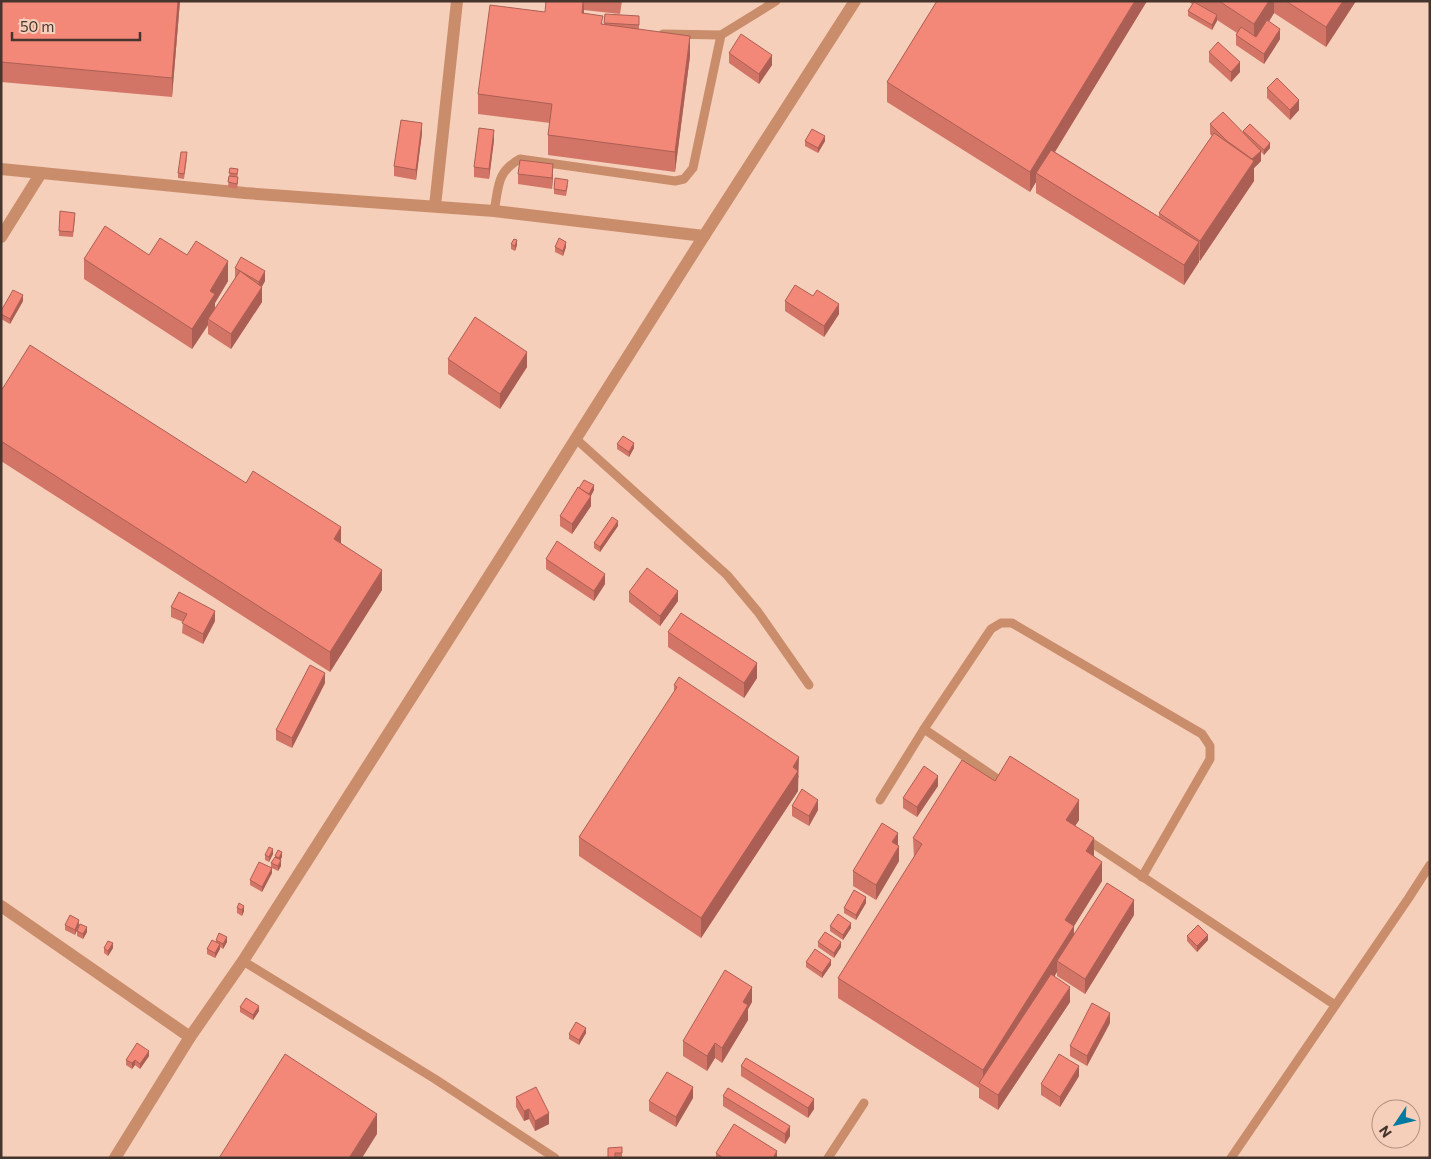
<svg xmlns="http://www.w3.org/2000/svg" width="1431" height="1159" viewBox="0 0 1431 1159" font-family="Commissioner,sans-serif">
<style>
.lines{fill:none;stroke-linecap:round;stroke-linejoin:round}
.service{stroke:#ca8d6c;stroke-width:9}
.minor{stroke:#ca8d6c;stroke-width:12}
.wall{fill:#d27567}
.shaded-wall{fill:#ab5f54}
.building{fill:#f48878;stroke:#ab5f54}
</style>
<rect width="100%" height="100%" fill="#f6cfba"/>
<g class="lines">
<g class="service">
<path d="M663 34 721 35"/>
<path d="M494 211C499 187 496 172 520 159L675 181 684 179 693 168 721 35 776 1"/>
<path d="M576 439 727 575 758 612 809 685"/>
<path d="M924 729 1005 784"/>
<path d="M880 800 924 729 991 629 1001 623H1012L1202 734 1210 746V759L1142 877"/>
<path d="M1086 839 1335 1005"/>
<path d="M243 961 435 1079 555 1158"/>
<path d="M828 1158 864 1103"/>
<path d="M1231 1158 1408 899 1430 865"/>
</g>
<g class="minor">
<path d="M1 169 245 193 494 211 704 236"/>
<path d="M435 206 457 1"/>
<path d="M1 237 41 173"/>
<path d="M1 906 190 1037"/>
<path d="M115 1158 190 1037 243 961 482 587 704 236 855 1"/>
</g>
</g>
<g class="wall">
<path d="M1 1H180L172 97 1 82Z"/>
<path d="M546 1H622L620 14 584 10V14L603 24H604L605 14 639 22V29L690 56 675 172 548 155V135L550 123 478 114V94L545 12Z"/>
<path d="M937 1H1147L1055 152 1159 217V213L1212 136 1210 134V124L1243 133V131L1270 148 1264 155 1261 152V161L1254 168V181L1200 261 1199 260V262L1184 285 1036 193V182L1030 192 887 102V82Z"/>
<path d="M1188 1H1356L1326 47 1274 13 1269 22 1280 39 1264 64 1236 45V35L1237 33 1217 20 1212 30 1188 16V11L1192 4Z"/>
<path d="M1209 52 1240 72 1231 82 1209 62Z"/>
<path d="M729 53 772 65 759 84 729 63Z"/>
<path d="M1267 88 1299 110 1290 120 1267 98Z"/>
<path d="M422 133 416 180 394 176V166Z"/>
<path d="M494 140 489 179 474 177V167Z"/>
<path d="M805 141H825L818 153 805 146Z"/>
<path d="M187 158 184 179 178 178V173Z"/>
<path d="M230 168 238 174 237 177 238 182 237 189 228 187Z"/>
<path d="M518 174 553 175 552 189 518 184Z"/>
<path d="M568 185 566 196 554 194V189Z"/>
<path d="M75 218 73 237 59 236V231Z"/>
<path d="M511 244 517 245 515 251 511 249Z"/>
<path d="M555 247H566L563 256 555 252Z"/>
<path d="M149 255H187L228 281 215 303V309L235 278V268L265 281 262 286V302L231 349 208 334V325L192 349 84 279V259Z"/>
<path d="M23 301 10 324 1 319V311Z"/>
<path d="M785 301 839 314 824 337 785 311Z"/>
<path d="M448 359 527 367 500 409 448 374Z"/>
<path d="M1 391 246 483 341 544 382 590 330 672 1 461Z"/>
<path d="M617 444 634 448 629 457 617 449Z"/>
<path d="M579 488 594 490 591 496V506L572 534 560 526V516Z"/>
<path d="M618 526 600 552 594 548V543Z"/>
<path d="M546 559 605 584 594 601 546 569Z"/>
<path d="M629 592 678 601 660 626 629 602Z"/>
<path d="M171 607 215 621 203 644 182 633 183 622 171 617Z"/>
<path d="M668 632 757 678 744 698 668 647Z"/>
<path d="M325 683 292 748 276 740V730Z"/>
<path d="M674 685 799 776 798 778V791L701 938 579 856V837L674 693Z"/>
<path d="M995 781 1079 820 1075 826 1094 856 1102 881 1074 926V935L1134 915 1085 994 1057 976V972L1054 977 1070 1002 998 1110 979 1098V1088L838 998V978L914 858 913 838Z"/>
<path d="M938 786 917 817 903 808V798Z"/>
<path d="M792 806 818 810 809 826 792 816Z"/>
<path d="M273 854 269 862 265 860V855Z"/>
<path d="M275 856 282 857 280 860 281 866 278 871 272 868V873L262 892 250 885V880L271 868V863L275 858Z"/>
<path d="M899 861 876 900 853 886V871Z"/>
<path d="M866 903 856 920 844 913V908Z"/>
<path d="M237 908 244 911 242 916 237 913Z"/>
<path d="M65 925H79L75 935 65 930Z"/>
<path d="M830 926 851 928 843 940 830 931Z"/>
<path d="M77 931 87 932 83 939 77 936Z"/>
<path d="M1187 936 1208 940 1197 952 1187 941Z"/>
<path d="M216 940 227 942 223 949 220 947V949L215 958 207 954V949L216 942Z"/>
<path d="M818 942 841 947 834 958 818 947Z"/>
<path d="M104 948H113L108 956 104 953Z"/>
<path d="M806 962 831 965 822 978 806 967Z"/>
<path d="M752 1002 748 1009V1020L722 1063 715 1058 707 1071 683 1056V1041Z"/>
<path d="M240 1007 259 1011 253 1020 240 1012Z"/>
<path d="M1110 1023 1087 1066 1070 1056V1046Z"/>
<path d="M586 1033 579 1045 569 1039V1034Z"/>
<path d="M149 1056 140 1069 135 1065 132 1069 126 1065V1060Z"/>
<path d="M741 1066 814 1109 808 1118 741 1076Z"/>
<path d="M1079 1076 1060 1107 1041 1095V1084Z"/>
<path d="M723 1096 790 1136 785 1144 723 1106Z"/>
<path d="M516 1097 549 1124 535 1131 529 1119 524 1121 516 1107Z"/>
<path d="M693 1098 676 1127 649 1111V1101Z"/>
<path d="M622 1147V1158H608Z"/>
<path d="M716 1153 777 1158H716Z"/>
</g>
<g class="shaded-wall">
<path d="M178 1H180L172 97V78Z"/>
<path d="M584 1V18L582 13Z"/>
<path d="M1135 1H1147L1040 176 1036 173V182L1030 192V172Z"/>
<path d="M1269 1H1274V13L1254 44V24Z"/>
<path d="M1343 1H1356L1326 47V27Z"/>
<path d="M1217 15V21L1212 30V25Z"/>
<path d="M1280 29V39L1264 64V54Z"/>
<path d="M690 36V56L675 172V152Z"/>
<path d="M772 55V65L759 84V74Z"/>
<path d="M1240 62V72L1231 82V72Z"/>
<path d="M1299 100V110L1290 120V110Z"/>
<path d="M422 123V133L416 180V170Z"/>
<path d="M494 130V140L489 179V169Z"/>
<path d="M825 136V141L818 153V148Z"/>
<path d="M1270 143V148L1264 155V150Z"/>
<path d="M1261 151V161L1254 168V181L1200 261V241L1248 163Z"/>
<path d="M553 164V175L552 189V178Z"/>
<path d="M517 240V245L515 251V246Z"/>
<path d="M566 242V247L563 256V251Z"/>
<path d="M1199 242V262L1184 285V265Z"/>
<path d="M228 261V281L215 303V314L208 319V325L192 349V329L210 291Z"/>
<path d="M265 271V281L259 292V282Z"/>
<path d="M262 287V302L231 349V334Z"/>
<path d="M23 295V301L10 324V319Z"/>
<path d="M839 304V314L824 337V326Z"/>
<path d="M527 352V367L500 409V394Z"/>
<path d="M634 443V448L629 457V452Z"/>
<path d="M594 485V490L588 501 591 496V506L572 534V524Z"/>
<path d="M618 521V526L600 552V547Z"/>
<path d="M341 527V547L334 539Z"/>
<path d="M382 570V590L330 672V652Z"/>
<path d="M605 574V584L594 601V591Z"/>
<path d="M678 591V601L660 626V616Z"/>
<path d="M215 611V621L203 644V634Z"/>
<path d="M757 663V678L744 698V683Z"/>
<path d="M325 673V683L292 748V738Z"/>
<path d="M799 757 798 791 701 938V918Z"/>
<path d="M938 776V786L917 817V807Z"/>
<path d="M818 800V810L809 826V816Z"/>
<path d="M1079 800V820L1066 840V820Z"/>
<path d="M898 833V848L892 842Z"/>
<path d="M1094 838V858L1086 851Z"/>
<path d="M899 846V861L876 900V885Z"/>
<path d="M273 849V854L269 862V857Z"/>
<path d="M282 852V857L279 863V858Z"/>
<path d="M281 860V866L278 871V866Z"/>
<path d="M1102 862V881L1074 926V945L1057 961V972L985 1087 983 1085V1070L1065 920Z"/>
<path d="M272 868V873L262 892V887Z"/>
<path d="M866 897V903L856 920V915Z"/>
<path d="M1134 900V915L1085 994V979Z"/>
<path d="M244 906V911L242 916V910Z"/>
<path d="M79 920V925L75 935V930Z"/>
<path d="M851 923V928L843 940V935Z"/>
<path d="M87 927V932L83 939V934Z"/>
<path d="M1208 935V940L1197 952V946Z"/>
<path d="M227 937V942L223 949V944Z"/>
<path d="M841 942V947L834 958V953Z"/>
<path d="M113 943V948L108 956V951Z"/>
<path d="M220 944V949L215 958V953Z"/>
<path d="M831 960V965L822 978V973Z"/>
<path d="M752 987V1002L748 1009V1020L722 1063V1048L743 1002Z"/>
<path d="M1070 987V1002L998 1110V1095Z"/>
<path d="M259 1006V1011L253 1020V1015Z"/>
<path d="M1110 1013V1023L1087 1066V1056Z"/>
<path d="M586 1028V1033L579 1045V1040Z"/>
<path d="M715 1043V1058L707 1071V1056Z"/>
<path d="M149 1051V1056L140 1069V1064Z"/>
<path d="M135 1060V1065L132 1069V1063Z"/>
<path d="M1079 1066V1076L1060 1107V1097Z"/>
<path d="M693 1087V1098L676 1127V1117Z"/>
<path d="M814 1099V1109L808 1118V1108Z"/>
<path d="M529 1109V1119L524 1121V1111Z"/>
<path d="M549 1113V1124L535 1131V1121Z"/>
<path d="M377 1114V1134L362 1158H349Z"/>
<path d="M790 1126V1136L785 1144V1134Z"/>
<path d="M777 1151V1158H773Z"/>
</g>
<g class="building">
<path d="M1 1H178L172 78 1 62Z"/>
<path d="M546 1H583L582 13 603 16 601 24 690 36 675 152 548 135 552 104 478 94 490 5 545 12Z"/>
<path d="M937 1H1135L1030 172 887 82Z"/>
<path d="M1219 1H1269L1254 24Z"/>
<path d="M1286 1H1343L1326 27Z"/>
<path d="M1194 2 1217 15 1212 25 1188 11Z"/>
<path d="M605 14 639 16V25L604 23Z"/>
<path d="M1267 20 1280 29 1264 54 1236 35 1241 27 1256 37Z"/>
<path d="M741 34 772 55 759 74 729 53Z"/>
<path d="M1218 42 1240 62 1231 72 1209 52Z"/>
<path d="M1277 78 1299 100 1290 110 1267 88Z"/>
<path d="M1223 112 1261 151 1252 159 1227 141 1210 124Z"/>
<path d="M401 120 422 123 416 170 394 166Z"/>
<path d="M1250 124 1270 143 1264 150 1243 131Z"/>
<path d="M479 128 494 130 489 169 474 167Z"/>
<path d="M812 129 825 136 818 148 805 141Z"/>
<path d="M1214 133 1254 161 1200 241 1159 213Z"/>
<path d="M1051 150 1199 242 1184 265 1036 173Z"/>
<path d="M181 152H187L184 174 178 173Z"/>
<path d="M520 160 553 164 552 178 518 174Z"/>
<path d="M230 168 238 169 237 174 229 173Z"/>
<path d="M229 176 238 177 237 184 228 182Z"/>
<path d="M555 178 568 180 566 191 554 189Z"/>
<path d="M60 211 75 213 73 232 59 231Z"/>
<path d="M105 226 149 255 160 238 187 255 196 241 228 261 210 291 215 294 192 329 84 259Z"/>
<path d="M559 238 566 242 563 251 555 247Z"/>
<path d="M514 239 517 240 515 246 511 244Z"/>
<path d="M241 257 265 271 259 282 235 268Z"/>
<path d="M240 271 262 287 231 334 208 319Z"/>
<path d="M795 285 813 296 817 290 839 304 824 326 785 301Z"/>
<path d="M13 290 23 295 10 319 1 314V311Z"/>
<path d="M475 317 527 352 500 394 448 359Z"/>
<path d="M30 345 246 483 253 471 341 527 334 539 382 570 330 652 1 441V391Z"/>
<path d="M623 436 634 443 629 452 617 444Z"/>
<path d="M584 480 594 485 589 494 579 488Z"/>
<path d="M578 487 591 496 572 524 560 516Z"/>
<path d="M612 517 618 521 600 547 594 543Z"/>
<path d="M557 541 605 574 594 591 546 559Z"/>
<path d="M647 568 678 591 660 616 629 592Z"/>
<path d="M179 592 215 611 203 634 182 623 187 614 171 607Z"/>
<path d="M681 613 757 663 744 683 668 632Z"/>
<path d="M310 665 325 673 292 738 276 730Z"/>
<path d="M679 677 799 757 793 767 798 771 701 918 579 837 677 687 674 685Z"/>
<path d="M1010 756 1079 800 1066 820 1094 838 1086 851 1102 862 1065 920 1074 926 983 1070 838 978 922 844 913 838 962 760 995 781Z"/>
<path d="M924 766 938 776 917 807 903 798Z"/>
<path d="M802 789 818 800 809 816 792 806Z"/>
<path d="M882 823 898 833 892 842 899 846 876 885 853 871Z"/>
<path d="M269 847 273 849 269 857 265 855Z"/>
<path d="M278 850 282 852 279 858 275 856Z"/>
<path d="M275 857 281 860 278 866 271 863Z"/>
<path d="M259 862 272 868 262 887 250 880Z"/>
<path d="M1107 883 1134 900 1085 979 1057 961Z"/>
<path d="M854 890 866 897 856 915 844 908Z"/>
<path d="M239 903 244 906 242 910 237 908Z"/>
<path d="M838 914 851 923 843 935 830 926Z"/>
<path d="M70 915 79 920 75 930 65 925Z"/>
<path d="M80 924 87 927 83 934 77 931Z"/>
<path d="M1198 925 1208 935 1197 946 1187 936Z"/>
<path d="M825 932 841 942 834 953 818 942Z"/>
<path d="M219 933 227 937 223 944 216 940Z"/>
<path d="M212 940 220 944 215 953 207 949Z"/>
<path d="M108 941 113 943 108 951 104 948Z"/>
<path d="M815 949 831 960 822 973 806 962Z"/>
<path d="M725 970 752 987 743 1002 748 1005 722 1048 715 1043 707 1056 683 1041Z"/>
<path d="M1051 974 1070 987 998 1095 979 1083Z"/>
<path d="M246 998 259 1006 253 1015 240 1007Z"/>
<path d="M1092 1003 1110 1013 1087 1056 1070 1046Z"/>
<path d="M576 1022 586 1028 579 1040 569 1034Z"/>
<path d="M137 1043 149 1051 140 1064 135 1060 132 1063 126 1060Z"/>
<path d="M285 1054 377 1114 349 1158H219Z"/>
<path d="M1059 1054 1079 1066 1060 1097 1041 1084Z"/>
<path d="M746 1058 814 1099 808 1108 741 1066Z"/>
<path d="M667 1072 693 1087 676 1117 649 1101Z"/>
<path d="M536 1087 549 1113 535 1121 529 1109 524 1111 516 1097Z"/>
<path d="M728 1088 790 1126 785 1134 723 1096Z"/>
<path d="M734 1124 777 1151 773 1158H723L716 1153Z"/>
<path d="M622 1147V1153H615V1158H608V1148Z"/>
</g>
<rect width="1431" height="1159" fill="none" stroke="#45352d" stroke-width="5"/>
<g transform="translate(1396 1124) rotate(235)"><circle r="24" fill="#f6cfba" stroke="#af9182"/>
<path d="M0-4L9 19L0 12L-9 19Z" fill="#007aa2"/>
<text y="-8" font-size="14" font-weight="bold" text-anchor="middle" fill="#45352d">N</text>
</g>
<path d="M12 32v8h128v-8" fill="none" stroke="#45352d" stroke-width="2.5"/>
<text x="20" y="32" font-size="15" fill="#45352d" stroke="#f6cfba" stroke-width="4" paint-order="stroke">50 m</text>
</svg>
